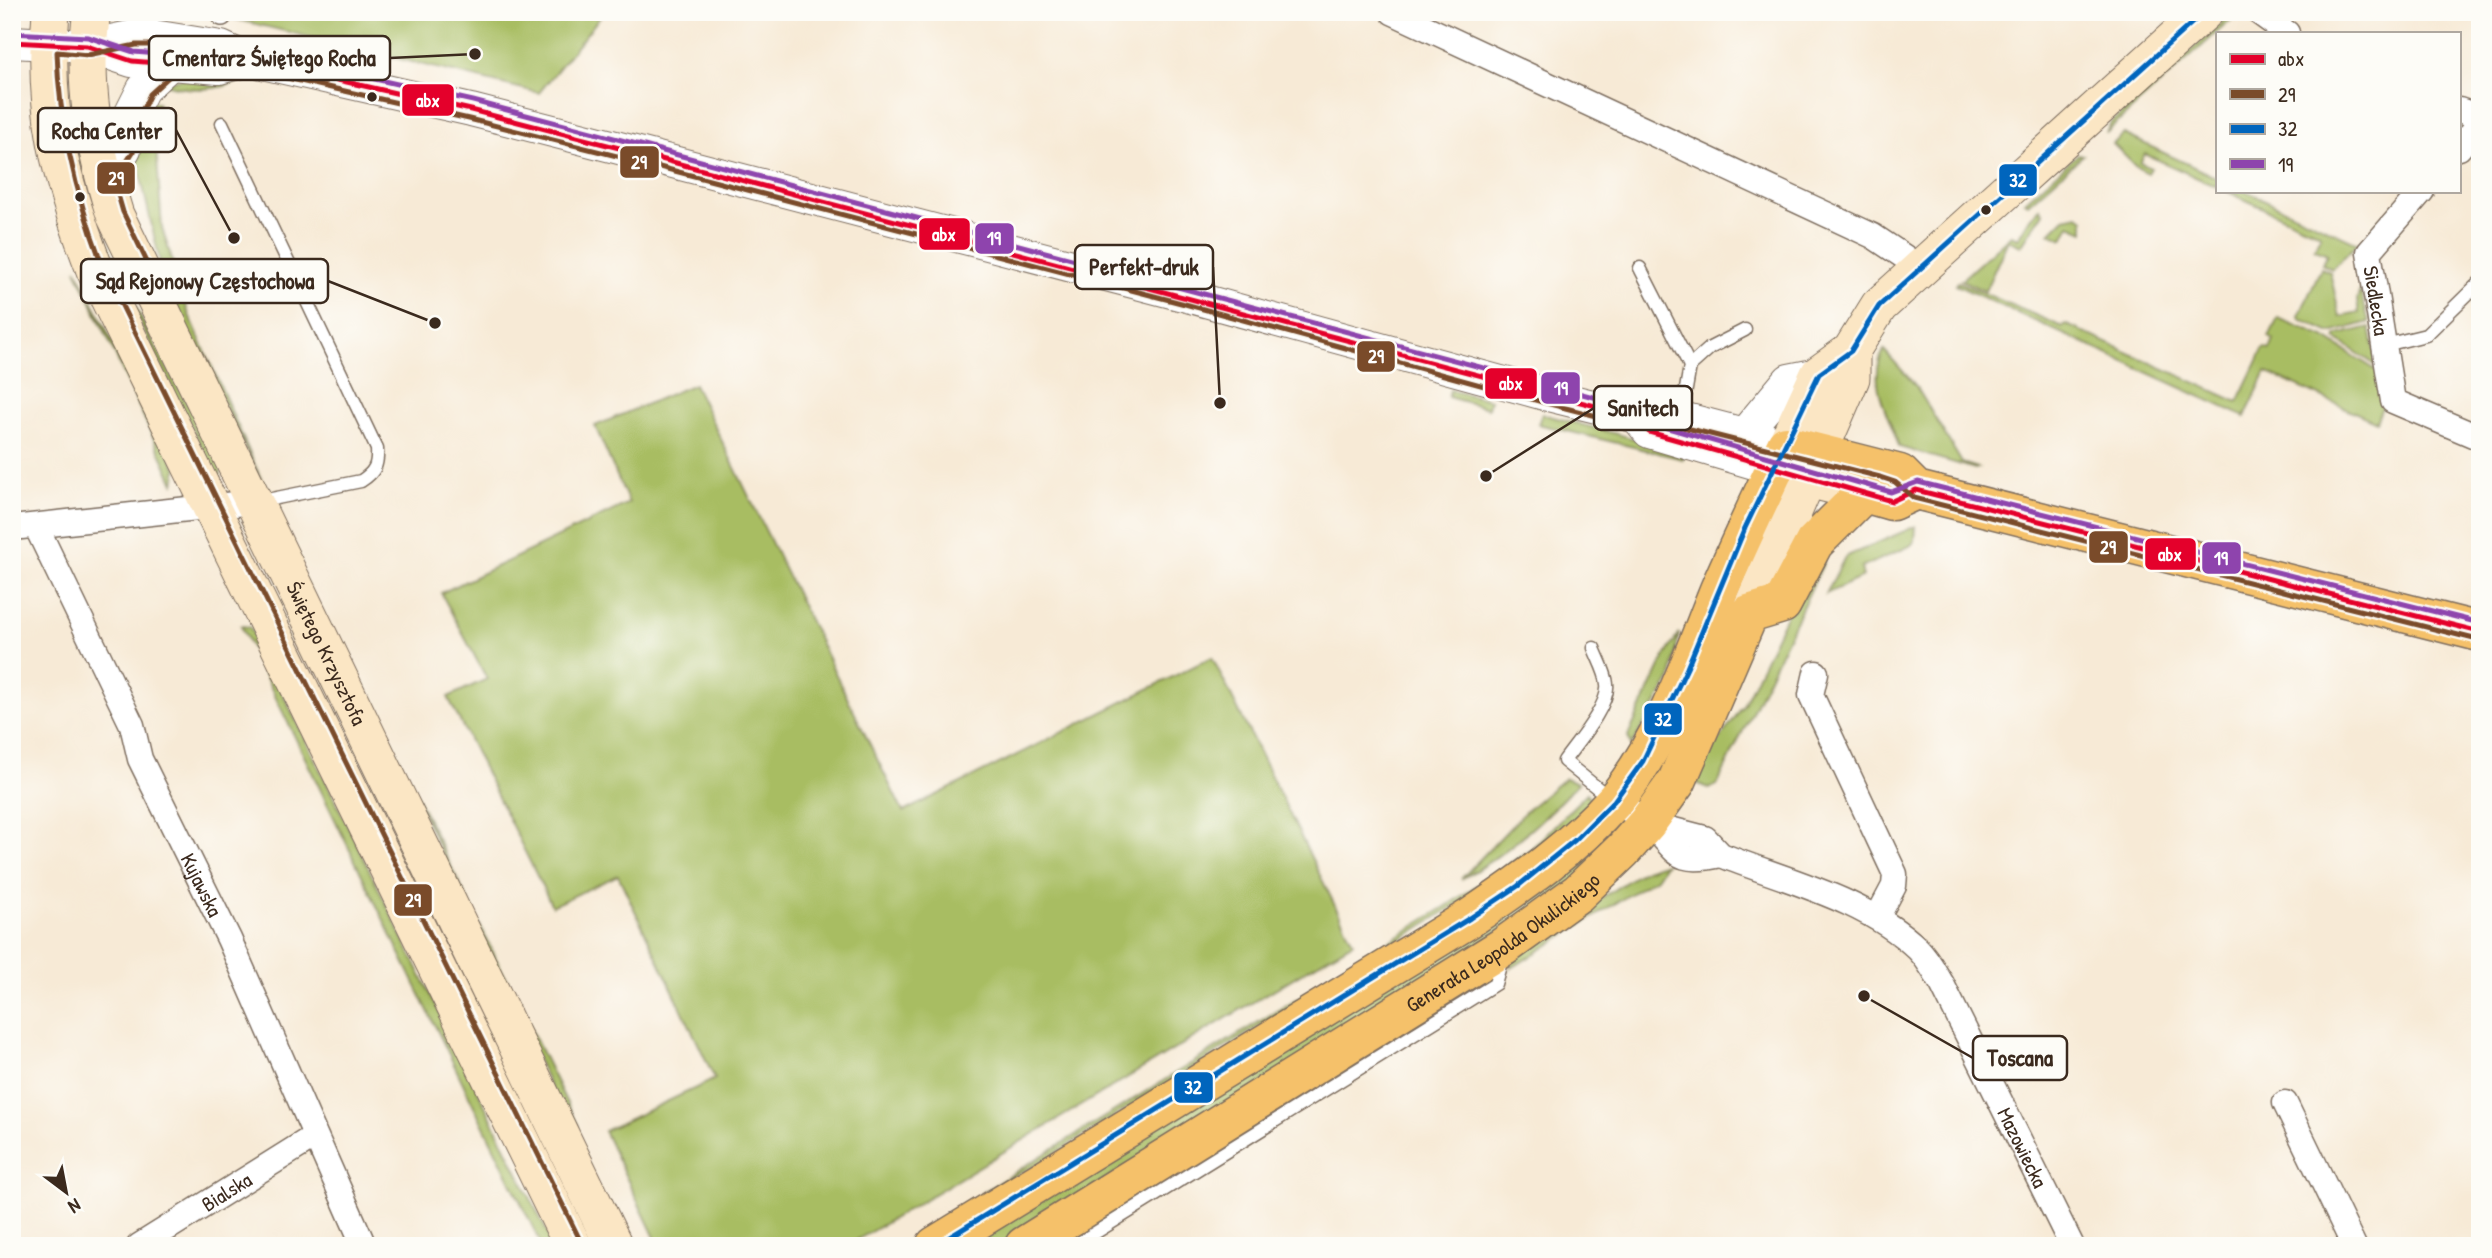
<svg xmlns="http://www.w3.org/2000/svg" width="2492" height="1258" viewBox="0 0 2492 1258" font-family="'Patrick Hand',sans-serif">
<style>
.green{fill:#a8bd62;stroke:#727440;stroke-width:2}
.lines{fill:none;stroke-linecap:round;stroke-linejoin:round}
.service-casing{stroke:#7d6d5e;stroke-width:15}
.pedestrian-casing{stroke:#7d6d5e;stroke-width:22}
.minor-casing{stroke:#7d6d5e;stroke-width:27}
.tertiary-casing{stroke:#7d6d5e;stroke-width:34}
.secondary-casing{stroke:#7d6d5e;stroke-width:39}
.primary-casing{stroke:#7d6d5e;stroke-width:41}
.service{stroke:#fff;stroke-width:12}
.pedestrian{stroke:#fff;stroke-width:19}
.minor{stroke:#fff;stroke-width:24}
.tertiary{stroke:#fff;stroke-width:32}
.secondary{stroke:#fbe6c4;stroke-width:37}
.primary{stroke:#f5c16b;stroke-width:38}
.bus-1-casing{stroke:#fdfcf7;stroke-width:10}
.bus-2-casing{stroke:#fdfcf7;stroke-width:10}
.bus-3-casing{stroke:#fdfcf7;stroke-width:10}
.bus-4-casing{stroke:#fdfcf7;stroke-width:10}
.bus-1{stroke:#e4002b;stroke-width:5}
.bus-2{stroke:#7a4b2a;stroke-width:5}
.bus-3{stroke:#0065bd;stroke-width:5}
.bus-4{stroke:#8e44ad;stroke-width:5}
.bus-dot{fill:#3b2a1e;stroke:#fdfcf7;stroke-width:2.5}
.labels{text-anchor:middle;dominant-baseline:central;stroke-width:6;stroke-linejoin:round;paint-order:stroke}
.street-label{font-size:21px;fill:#3b2a1e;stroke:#fdfcf7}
.leader{fill:none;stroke:#3b2a1e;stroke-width:2.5}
.callout-dot{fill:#3b2a1e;stroke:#fdfcf7;stroke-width:2.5}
.callout{fill:#fdfcf7;stroke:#3b2a1e;stroke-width:2.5}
.callout-label{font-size:23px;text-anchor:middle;font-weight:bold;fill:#3b2a1e}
.line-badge{stroke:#fdfcf7;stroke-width:2.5}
.badge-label{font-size:19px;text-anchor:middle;font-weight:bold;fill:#fff}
</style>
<rect width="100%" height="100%" fill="#fdfcf7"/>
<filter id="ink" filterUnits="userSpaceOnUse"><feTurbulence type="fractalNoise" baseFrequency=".0143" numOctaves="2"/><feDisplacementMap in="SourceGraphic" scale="14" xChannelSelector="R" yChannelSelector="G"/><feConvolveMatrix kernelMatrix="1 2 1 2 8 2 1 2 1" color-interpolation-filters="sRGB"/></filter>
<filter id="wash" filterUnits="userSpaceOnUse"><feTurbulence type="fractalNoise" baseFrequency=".00686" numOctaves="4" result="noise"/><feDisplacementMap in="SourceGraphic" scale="28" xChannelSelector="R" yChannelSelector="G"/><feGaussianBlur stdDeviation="1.57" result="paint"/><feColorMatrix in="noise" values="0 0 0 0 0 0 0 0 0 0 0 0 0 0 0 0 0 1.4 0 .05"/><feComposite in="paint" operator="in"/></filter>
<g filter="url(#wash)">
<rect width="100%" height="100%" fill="#f7ead6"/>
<g class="green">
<path d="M206 12H604L539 93Z"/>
<path d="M2232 13 2234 17 2106 133 2111 123Z"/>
<path d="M198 75 243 78C222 92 186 91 162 83Z"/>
<path d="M146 101 158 103 156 145 162 228 189 315 267 493 164 280 134 147Z"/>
<path d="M65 110H73C90 243 158 351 222 465L219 482 88 218Z"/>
<path d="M2124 134 2217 178V187L2145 154 2140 163 2151 168 2148 173 2136 167 2113 144Z"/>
<path d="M2078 154 2083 155 2028 204 2025 201Z"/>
<path d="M2226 191H2246L2358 243 2332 269 2322 264 2327 254 2314 248 2321 234Z"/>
<path d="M2040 208 2043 212 2021 246 2008 240 1985 291 1961 280 2011 235 2018 238 2030 218Z"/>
<path d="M2078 215 2084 220V231L2070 225 2063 239 2050 233 2065 218Z"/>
<path d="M2321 268 2330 272 2340 317 2359 313 2357 300 2360 290 2369 322 2331 333 2300 319 2299 316Z"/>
<path d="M76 269 177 469 174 483Z"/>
<path d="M1958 282 2063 327 2065 324 2238 402 2264 348 2270 350 2274 340 2269 337 2278 318 2324 337 2379 372 2385 400 2376 422 2266 372 2245 417 1956 285Z"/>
<path d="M2370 327 2377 366 2336 339 2338 335Z"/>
<path d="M1884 350 1916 386 1962 463 1978 468 1975 469 1899 447C1890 416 1866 383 1884 350Z"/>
<path d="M694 384 903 812 1212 657 1353 942 847 1246H659L604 1131 715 1079 618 875 552 906 448 697 487 679 441 593 629 503 595 426Z"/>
<path d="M1450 390 1490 400 1488 408 1448 397Z"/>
<path d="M1542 414 1684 452 1683 459 1538 424Z"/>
<path d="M1916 526 1915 541 1910 546 1861 568 1863 577 1826 594 1845 557Z"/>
<path d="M1814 557 1824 562 1717 785 1709 789 1691 780 1743 706Z"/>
<path d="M241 626 250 627 554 1246H542Z"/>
<path d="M1679 633 1671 679 1631 746 1628 736 1664 658Z"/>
<path d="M389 740 578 1126 572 1134Z"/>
<path d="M1565 778 1578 783C1544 819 1505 856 1461 879L1528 809Z"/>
<path d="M1587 793 1591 802 1540 853 1034 1166 980 1194 1445 907 1532 848Z"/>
<path d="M1618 824 1622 830 1571 884 1380 1009 999 1246H964Z"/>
<path d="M1666 863 1656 878 1510 969 1513 960 1529 944 1645 870Z"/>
</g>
</g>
<g filter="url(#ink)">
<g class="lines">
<g class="service-casing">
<g id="service">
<path d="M222 123 377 449C378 465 375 472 361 481L257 502"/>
<path d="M1640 268 1690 366"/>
<path d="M2385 345 2426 335 2480 282"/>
<path d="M1681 418 1690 366 1710 348 1745 330"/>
<path d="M1594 648C1598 659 1606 672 1607 684 1610 705 1576 744 1564 761L1611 799"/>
<path d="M1074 1246 1495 984 1502 958"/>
</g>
</g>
<g class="pedestrian-casing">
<path id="pedestrian" d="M222 16 223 12"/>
</g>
<g class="minor-casing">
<g id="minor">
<path d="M1392 12 1873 236 1921 268"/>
<path d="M2258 12 2287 33"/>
<path d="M2459 110 2480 117"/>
<path d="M2459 148 2480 123"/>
<path id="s1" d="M2422 191 2369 252 2393 401 2480 438"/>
<path id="s2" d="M36 526 132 725 140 759 229 939 364 1246"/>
<path d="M12 528 253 502"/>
<path d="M1816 673 1811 695 1895 874 1894 886 1877 918"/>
<path d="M1614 801C1625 808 1637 814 1647 822 1679 849 1671 866 1721 855"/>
<path id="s3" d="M1647 823 1705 838 1721 855C1787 881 1866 899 1918 949 1928 959 1935 973 1942 984L2072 1246"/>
<path d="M2285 1103 2354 1246"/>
<path id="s4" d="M139 1246 315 1136"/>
</g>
</g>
<g class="tertiary-casing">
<g id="tertiary">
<path d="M12 42 87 46 132 61 170 64 219 68 249 60"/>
<path d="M87 46 135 36H153L221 47 249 60 471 110 627 150 1187 296 1548 395 1637 417 1655 411 1786 445"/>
<path d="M104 180 125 149 127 121 143 89 170 64"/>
<path d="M1637 417 1649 432 1774 469"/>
<path d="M1744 434 1789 380 1819 374"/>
</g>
</g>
<g class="secondary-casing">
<g id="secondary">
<path d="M51 12C42 111 60 179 95 270L573 1246"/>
<path id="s5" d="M92 12C81 82 94 148 115 215L614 1246"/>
<path d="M1786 445 1819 374 1851 351 1879 306 2204 12"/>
<path d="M1785 473 1864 493"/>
<path d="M1749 614 1851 378V351"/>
</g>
</g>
<g class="primary-casing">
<g id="primary">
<path d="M935 1246 1470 918C1522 883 1574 847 1615 800 1663 743 1691 659 1719 590 1740 541 1763 493 1786 445L1900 474 1916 490 2480 632"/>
<path id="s6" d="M1024 1246 1503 947 1578 893 1623 850 1647 823 1677 781 1749 614 1782 604 1814 543 1864 493 1892 501 1916 490"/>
</g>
</g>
<use href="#service" class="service"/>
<use href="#pedestrian" class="pedestrian"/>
<use href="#minor" class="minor"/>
<use href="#tertiary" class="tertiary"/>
<use href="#secondary" class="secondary"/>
<use href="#primary" class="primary"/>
<g class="bus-1-casing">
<path id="bus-1" d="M12 42 87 46 132 61 219 68 249 60 471 110 627 150 1637 417 1649 432 1892 501 1916 490 2480 632"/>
</g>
<g class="bus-2-casing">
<g id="bus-2">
<path d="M148 264 123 212 114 181 133 152 136 123 150 94 173 73 220 77 247 69"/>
<path d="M581 1242 103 267C76 196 59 127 57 52L88 55 136 45H152L218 55 247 69 469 119 625 158 1185 304 1546 403 1636 426 1655 420 1880 477 1895 482 1914 498 2478 640"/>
</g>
</g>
<g class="bus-3-casing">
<path id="bus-3" d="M935 1246 1470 918 1518 886 1575 840 1614 801 1643 761 1687 668 1745 528 1819 374 1851 351 1879 306 2204 12"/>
</g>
<g class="bus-4-casing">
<path id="bus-4" d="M12 33 88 37 134 52 218 59 250 51 473 101 629 142 1639 409 1654 424 1891 492 1918 482 2480 623"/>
</g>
<use href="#bus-1" class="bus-1"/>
<use href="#bus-2" class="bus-2"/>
<use href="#bus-3" class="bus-3"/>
<use href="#bus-4" class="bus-4"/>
</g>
</g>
<g class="bus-dot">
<circle cx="372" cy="97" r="6"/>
<circle cx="80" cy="197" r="6"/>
<circle cx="1986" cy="210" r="6"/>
</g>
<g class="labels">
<g class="street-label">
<text stroke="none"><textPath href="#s1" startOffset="130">Siedlecka</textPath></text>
<text stroke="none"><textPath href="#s5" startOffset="693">Świętego Krzysztofa</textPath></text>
<text stroke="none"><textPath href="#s2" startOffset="396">Kujawska</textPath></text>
<text stroke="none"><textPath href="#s6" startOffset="567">Generała Leopolda Okulickiego</textPath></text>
<text stroke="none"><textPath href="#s3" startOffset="528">Mazowiecka</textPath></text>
<text stroke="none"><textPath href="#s4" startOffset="103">Bialska</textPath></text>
</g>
</g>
<path class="leader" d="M475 54L390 58M234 238L176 130M1220 403L1213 267M435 323L328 281M1486 476L1594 408M1864 996L1973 1058"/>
<g class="callout-dot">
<circle cx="475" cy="54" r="7"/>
<circle cx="234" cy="238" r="7"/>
<circle cx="1220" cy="403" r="7"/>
<circle cx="435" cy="323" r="7"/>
<circle cx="1486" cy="476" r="7"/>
<circle cx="1864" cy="996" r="7"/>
</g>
<g class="callout">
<rect x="149" y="36" width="241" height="44" rx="7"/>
<rect x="38" y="108" width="138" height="44" rx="7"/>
<rect x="1075" y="245" width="138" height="44" rx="7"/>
<rect x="81" y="259" width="247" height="44" rx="7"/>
<rect x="1594" y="386" width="98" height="44" rx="7"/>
<rect x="1973" y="1036" width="94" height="44" rx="7"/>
</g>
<g class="callout-label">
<text x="269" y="66">Cmentarz Świętego Rocha</text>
<text x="107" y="139">Rocha Center</text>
<text x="1144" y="275">Perfekt-druk</text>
<text x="205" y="289">Sąd Rejonowy Częstochowa</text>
<text x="1643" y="416">Sanitech</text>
<text x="2020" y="1066">Toscana</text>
</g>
<g class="line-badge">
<rect x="401" y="83" width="54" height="34" rx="7" fill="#e4002b"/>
<rect x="619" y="145" width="41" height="34" rx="7" fill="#7a4b2a"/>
<rect x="96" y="161" width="40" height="34" rx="7" fill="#7a4b2a"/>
<rect x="1998" y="163" width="40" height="34" rx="7" fill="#0065bd"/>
<rect x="918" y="217" width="53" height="34" rx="7" fill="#e4002b"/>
<rect x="974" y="222" width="41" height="33" rx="7" fill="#8e44ad"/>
<rect x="1356" y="340" width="40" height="33" rx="7" fill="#7a4b2a"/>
<rect x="1484" y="367" width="54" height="33" rx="7" fill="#e4002b"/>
<rect x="1540" y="371" width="41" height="34" rx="7" fill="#8e44ad"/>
<rect x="2088" y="530" width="41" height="34" rx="7" fill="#7a4b2a"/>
<rect x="2144" y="537" width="53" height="34" rx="7" fill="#e4002b"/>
<rect x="2201" y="541" width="41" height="34" rx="7" fill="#8e44ad"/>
<rect x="1643" y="702" width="40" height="34" rx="7" fill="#0065bd"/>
<rect x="393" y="883" width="40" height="34" rx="7" fill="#7a4b2a"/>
<rect x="1173" y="1071" width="41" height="33" rx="7" fill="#0065bd"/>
</g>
<g class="badge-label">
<text x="428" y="107">abx</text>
<text x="639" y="169">29</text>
<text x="116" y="185">29</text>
<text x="2018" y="187">32</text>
<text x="944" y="241">abx</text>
<text x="994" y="245">19</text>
<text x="1376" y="363">29</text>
<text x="1511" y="390">abx</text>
<text x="1561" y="395">19</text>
<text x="2108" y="554">29</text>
<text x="2170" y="561">abx</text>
<text x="2221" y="565">19</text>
<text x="1663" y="726">32</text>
<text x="413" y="907">29</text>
<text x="1193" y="1094">32</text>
</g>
<rect width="2492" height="1258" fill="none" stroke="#fdfcf7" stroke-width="42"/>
<rect x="2216" y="32" width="245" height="161" fill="#fdfcf7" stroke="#afa8a0" stroke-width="2"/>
<rect x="2230" y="54" width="35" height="10" fill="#e4002b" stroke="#afa8a0" stroke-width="2"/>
<text x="2278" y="66" font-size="21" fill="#3b2a1e">abx</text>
<rect x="2230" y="89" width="35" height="10" fill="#7a4b2a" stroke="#afa8a0" stroke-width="2"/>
<text x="2278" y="102" font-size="21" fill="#3b2a1e">29</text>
<rect x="2230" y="124" width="35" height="10" fill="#0065bd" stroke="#afa8a0" stroke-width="2"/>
<text x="2278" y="136" font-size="21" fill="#3b2a1e">32</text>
<rect x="2230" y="159" width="35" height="10" fill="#8e44ad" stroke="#afa8a0" stroke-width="2"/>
<text x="2278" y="172" font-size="21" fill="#3b2a1e">19</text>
<g transform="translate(66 1192) rotate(148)" stroke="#fdfcf7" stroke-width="5" paint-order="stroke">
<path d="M0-5L12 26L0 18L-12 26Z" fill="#3b2a1e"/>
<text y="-10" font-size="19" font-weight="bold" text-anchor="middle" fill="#3b2a1e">N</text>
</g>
</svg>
